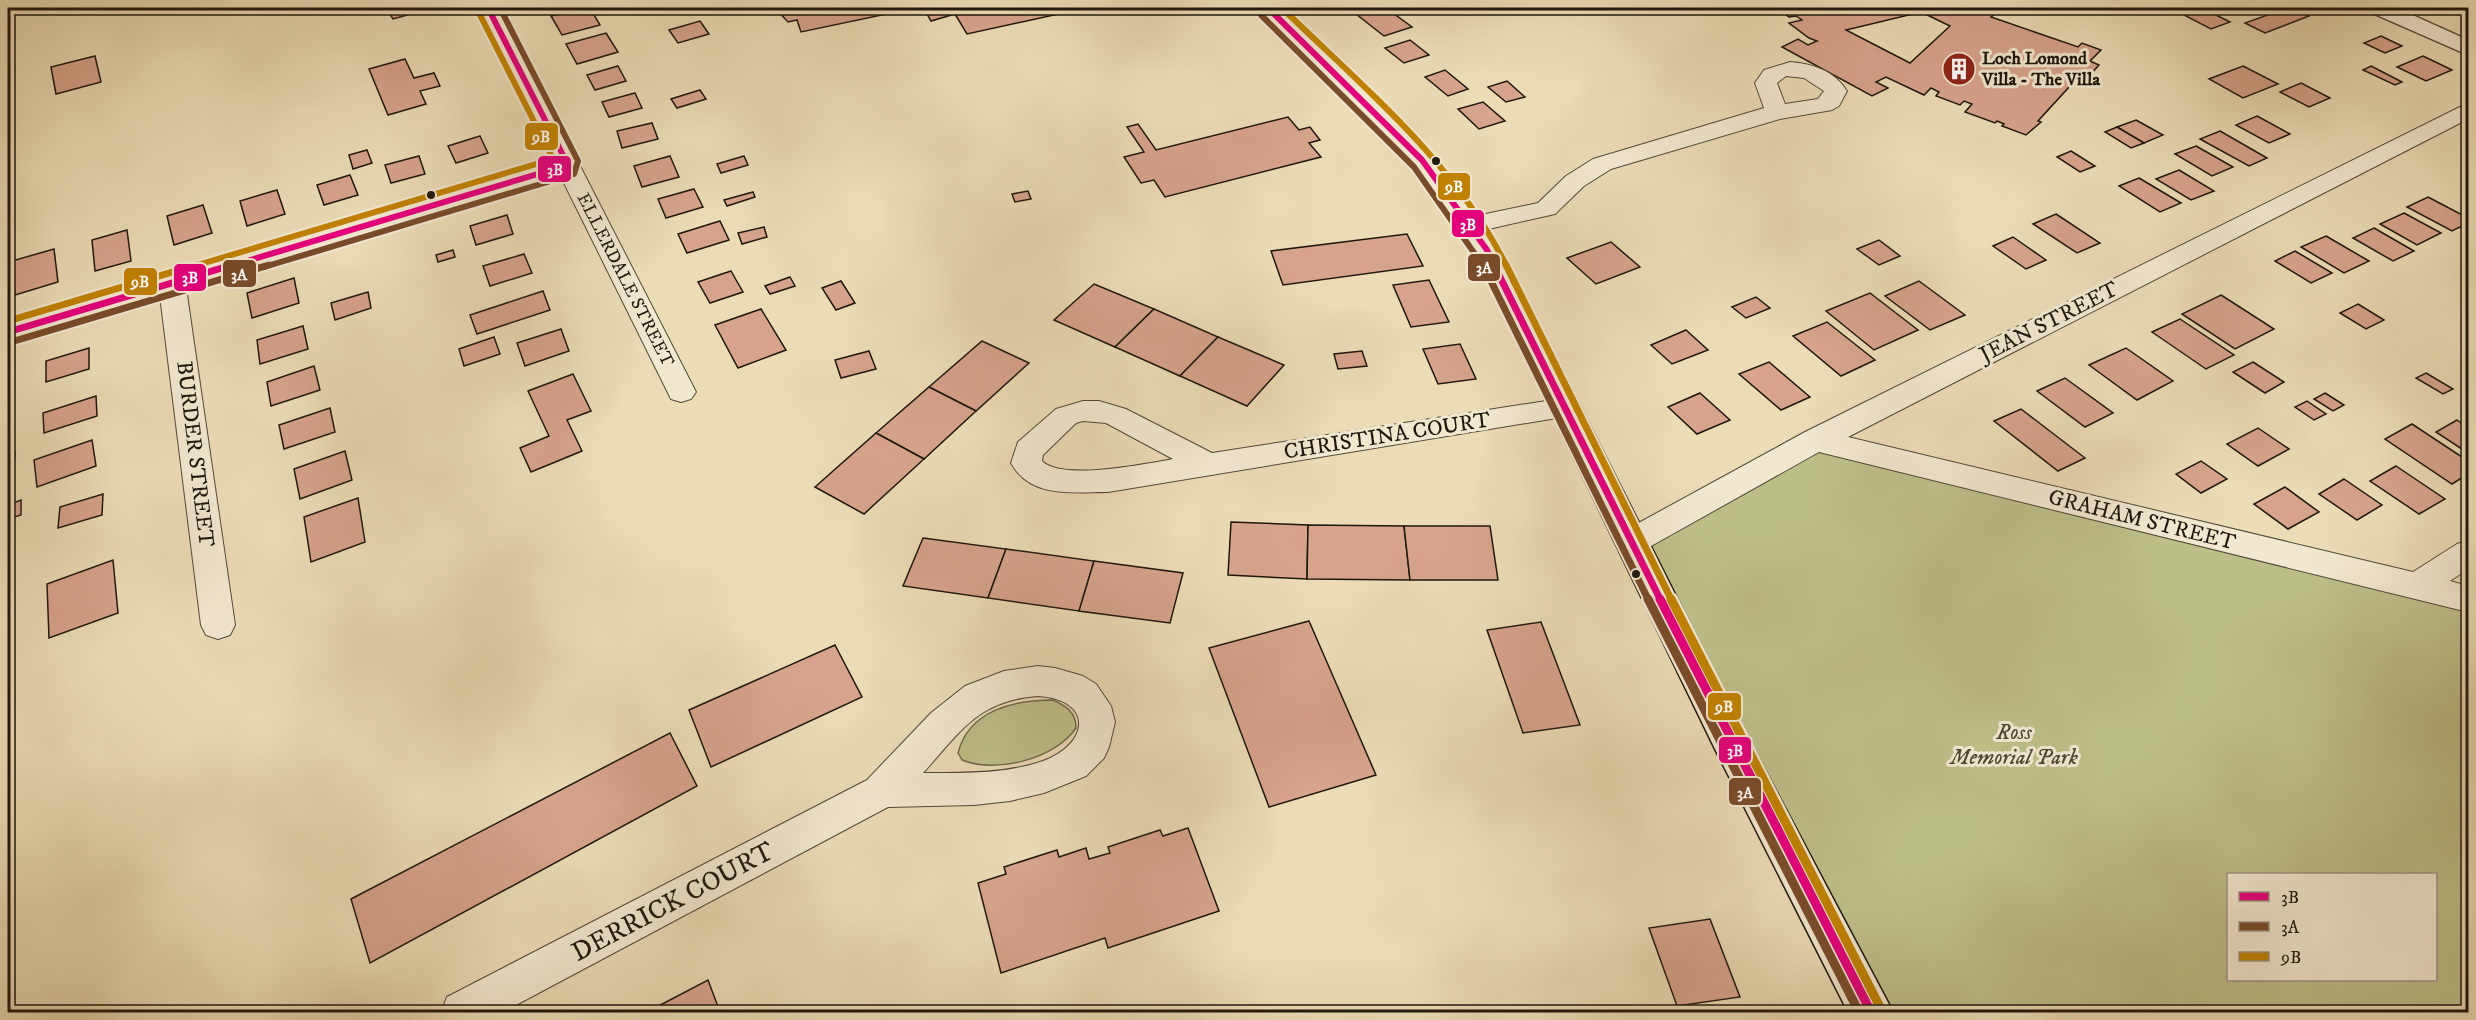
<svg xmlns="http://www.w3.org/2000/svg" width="2476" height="1020" viewBox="0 0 2476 1020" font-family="'IM FELL DW Pica',serif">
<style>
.green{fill:#bdbf89;stroke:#6e6b4b;stroke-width:1.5;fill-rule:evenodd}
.building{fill:#d7a38c;stroke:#1e170d;stroke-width:1.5;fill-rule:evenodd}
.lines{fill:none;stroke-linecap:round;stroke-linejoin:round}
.minor-casing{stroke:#514837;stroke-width:2}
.tertiary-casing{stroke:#514837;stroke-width:3}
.secondary-casing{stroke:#1e170d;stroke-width:3}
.minor{fill:#f2e8d0;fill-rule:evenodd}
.tertiary{fill:#f2e8d0;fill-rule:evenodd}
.secondary{fill:#f2e8d0;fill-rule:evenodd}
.bus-1-far2-casing{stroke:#f2e8d0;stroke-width:10}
.bus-1-far1-casing{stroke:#f2e8d0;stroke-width:11}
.bus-1-casing{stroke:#f2e8d0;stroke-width:14}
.bus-2-far2-casing{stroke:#f2e8d0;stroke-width:10}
.bus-2-far1-casing{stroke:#f2e8d0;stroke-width:11}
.bus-2-casing{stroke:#f2e8d0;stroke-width:14}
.bus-3-far2-casing{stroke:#f2e8d0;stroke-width:10}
.bus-3-far1-casing{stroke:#f2e8d0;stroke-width:11}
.bus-3-casing{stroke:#f2e8d0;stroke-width:14}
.bus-1-far2{stroke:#e5007d;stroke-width:6}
.bus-1-far1{stroke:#e5007d;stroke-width:7}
.bus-1{stroke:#e5007d;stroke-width:9}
.bus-2-far2{stroke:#7a4b2a;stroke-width:6}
.bus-2-far1{stroke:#7a4b2a;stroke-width:7}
.bus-2{stroke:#7a4b2a;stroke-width:9}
.bus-3-far2{stroke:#c18203;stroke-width:6}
.bus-3-far1{stroke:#c18203;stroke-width:7}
.bus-3{stroke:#c18203;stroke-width:9}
.bus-dot{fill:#1e170d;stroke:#f2e8d0;stroke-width:2}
.labels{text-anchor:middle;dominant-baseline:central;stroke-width:6;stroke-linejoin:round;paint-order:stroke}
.far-poi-label{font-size:18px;font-weight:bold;fill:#1e170d;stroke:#f2e8d0;text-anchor:start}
.far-street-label{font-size:18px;fill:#1e170d;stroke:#f2e8d0}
.street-label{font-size:22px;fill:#1e170d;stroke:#f2e8d0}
.park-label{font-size:22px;font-style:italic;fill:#4e4932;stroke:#f2e8d0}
.near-street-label{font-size:27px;fill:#1e170d;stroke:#f2e8d0}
.line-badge{stroke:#f2e8d0;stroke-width:2}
.badge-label{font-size:16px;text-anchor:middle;font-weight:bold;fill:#fff}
</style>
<rect width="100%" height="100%" fill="#ebdcb6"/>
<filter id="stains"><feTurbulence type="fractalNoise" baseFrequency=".00333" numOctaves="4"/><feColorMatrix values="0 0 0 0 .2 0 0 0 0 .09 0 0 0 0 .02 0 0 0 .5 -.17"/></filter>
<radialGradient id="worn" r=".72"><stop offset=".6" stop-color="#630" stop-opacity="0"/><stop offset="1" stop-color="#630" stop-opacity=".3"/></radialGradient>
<g class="green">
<path d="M1816 440 2468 599V1012H1871L1727 735 1633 541ZM2228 874H2436V980H2228Z"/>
<path d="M1053 700C1066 706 1076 712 1076 728 1055 759 995 774 962 760L958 753C969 710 1014 700 1053 700Z"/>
</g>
<g class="building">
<path d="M386 8H420L422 11 393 19Z"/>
<path d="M583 8H590L600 25 562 35 551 16Z"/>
<path d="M775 8H894L896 12 801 32 797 20 788 22Z"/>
<path d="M951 8H1086L967 34 955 14 931 21 926 12Z"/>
<path d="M1358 8H1386L1412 27 1384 36 1351 10Z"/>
<path d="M1775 8H1981L1995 14 1991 17 2078 47 2082 43 2101 50 2090 61 2099 65 2089 76 2082 73 2038 121 2041 122 2026 135 2002 126 2004 124 1997 121 1995 123 1965 112 1972 104 1964 101 1960 105 1936 96 1939 92 1931 88 1924 95 1886 77 1876 82 1888 88 1872 96 1782 47 1798 39 1808 45 1817 41 1809 38 1789 23 1802 20 1796 16 1789 17ZM1921 12 1950 26 1910 63 1846 30Z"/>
<path d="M2202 8 2230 22 2211 29 2182 14Z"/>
<path d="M2287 8 2309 16 2265 33 2245 23Z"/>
<path d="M700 21 709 34 678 43 669 30Z"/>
<path d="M606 33 618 52 577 64 566 44Z"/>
<path d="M2381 36 2402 46 2385 53 2364 43Z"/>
<path d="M1410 40 1429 55 1404 63 1385 48Z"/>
<path d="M95 56 101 82 56 94 51 67Z"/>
<path d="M2423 56 2452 70 2426 81 2397 67Z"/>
<path d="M405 59 414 78 434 73 440 86 420 91 426 104 388 115 369 69Z"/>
<path d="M618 66 626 81 595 90 587 75Z"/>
<path d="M2243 66 2278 84 2243 98 2209 79Z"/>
<path d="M2371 66 2402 82 2395 85 2363 70Z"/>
<path d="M1445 70 1468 89 1448 96 1425 77Z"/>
<path d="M1507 81 1525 97 1506 102 1488 87Z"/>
<path d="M2301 83 2330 98 2309 107 2280 92Z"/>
<path d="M700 90 706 99 677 108 671 99Z"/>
<path d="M635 93 642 108 609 117 602 102Z"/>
<path d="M1483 102 1505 121 1479 129 1458 109Z"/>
<path d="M2257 116 2290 134 2269 143 2236 125Z"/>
<path d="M1288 117 1299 130 1310 127 1320 140 1309 143 1321 157 1165 197 1154 180 1141 183 1124 157 1144 152 1127 127 1138 124 1156 150Z"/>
<path d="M2136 120 2163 135 2144 143 2117 127Z"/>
<path d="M652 123 658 139 622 148 617 131Z"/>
<path d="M2117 127 2144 143 2131 148 2105 132Z"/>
<path d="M2220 131 2267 158 2249 166 2200 139Z"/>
<path d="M480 136 488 153 456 163 448 146Z"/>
<path d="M2196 146 2233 167 2212 176 2175 154Z"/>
<path d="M367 150 372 163 353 169 349 155Z"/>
<path d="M2071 151 2095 166 2080 172 2057 157Z"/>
<path d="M419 156 425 174 391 183 385 165Z"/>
<path d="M670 156 679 177 642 187 634 166Z"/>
<path d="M744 156 748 165 721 173 717 164Z"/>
<path d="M2179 170 2214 191 2191 200 2156 179Z"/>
<path d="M350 175 358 195 324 205 317 185Z"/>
<path d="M2139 178 2181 203 2160 212 2119 186Z"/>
<path d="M694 189 703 207 666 218 658 199Z"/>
<path d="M277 190 285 214 247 226 240 201Z"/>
<path d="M1028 191 1031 199 1015 202 1012 194Z"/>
<path d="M753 192 755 197 727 206 724 200Z"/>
<path d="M2428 197 2468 218V223L2452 231 2407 207Z"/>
<path d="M203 205 212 233 174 245 167 216Z"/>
<path d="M2404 213 2441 233 2417 245 2380 224Z"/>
<path d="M2056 214 2100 243 2077 253 2033 224Z"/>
<path d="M507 215 513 234 476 245 470 226Z"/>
<path d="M720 221 729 240 687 253 678 234Z"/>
<path d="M764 227 767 237 742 244 738 233Z"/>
<path d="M2374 228 2414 251 2393 261 2353 238Z"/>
<path d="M127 230 131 261 95 271 92 240Z"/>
<path d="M1407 234 1423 266 1283 285 1271 251Z"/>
<path d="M2326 236 2369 261 2344 273 2301 247Z"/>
<path d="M2013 237 2046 260 2026 269 1993 246Z"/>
<path d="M1879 240 1900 256 1879 265 1857 249Z"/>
<path d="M1611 242 1640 267 1596 284 1567 258Z"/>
<path d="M54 249 58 282 15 295 12 261Z"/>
<path d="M453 250 455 257 438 262 436 255Z"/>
<path d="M2295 251 2332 273 2311 283 2275 261Z"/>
<path d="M524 254 532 273 490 286 483 266Z"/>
<path d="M731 271 743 292 710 303 698 282Z"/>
<path d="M790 277 795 286 770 294 765 286Z"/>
<path d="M294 278 299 303 252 318 247 293Z"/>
<path d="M1429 280 1449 322 1411 327 1393 285Z"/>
<path d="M841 281 855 303 836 310 822 288Z"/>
<path d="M1919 281 1965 315 1930 330 1885 296Z"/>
<path d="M1094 284 1154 309 1115 347 1054 320Z"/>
<path d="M543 291 550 310 477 334 470 315Z"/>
<path d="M368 292 371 308 335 320 331 303Z"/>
<path d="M1870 293 1918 330 1874 350 1826 311Z"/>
<path d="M2221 295 2274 329 2235 349 2182 314Z"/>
<path d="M1756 297 1770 308 1746 318 1732 307Z"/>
<path d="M2358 304 2384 320 2366 329 2340 313Z"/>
<path d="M761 309 786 350 738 368 715 325Z"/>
<path d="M1154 309 1218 337 1180 376 1115 347Z"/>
<path d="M2180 319 2234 355 2206 369 2152 332Z"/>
<path d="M1827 322 1875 360 1841 376 1793 336Z"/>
<path d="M303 326 308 349 260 364 257 340Z"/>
<path d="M561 329 569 351 525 366 517 343Z"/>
<path d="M1686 330 1708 350 1672 364 1651 345Z"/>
<path d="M494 337 500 354 464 366 459 349Z"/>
<path d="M1218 337 1284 365 1247 406 1180 376Z"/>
<path d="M982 341 1029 363 976 411 929 387Z"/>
<path d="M1460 344 1476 379 1438 384 1423 349Z"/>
<path d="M89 348V369L46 382V361Z"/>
<path d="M2126 348 2173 381 2137 400 2089 365Z"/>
<path d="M869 351 876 369 841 378 835 360Z"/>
<path d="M1362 351 1367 366 1338 369 1334 354Z"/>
<path d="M1769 362 1810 397 1781 410 1739 374Z"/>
<path d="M2253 362 2284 382 2265 393 2233 372Z"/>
<path d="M314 366 320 390 271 406 267 382Z"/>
<path d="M2426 373 2453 389 2443 394 2416 378Z"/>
<path d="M573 374 591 411 567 420 582 451 531 472 520 448 549 436 528 391Z"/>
<path d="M2065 378 2113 413 2085 427 2037 391Z"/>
<path d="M929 387 976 411 924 459 876 433Z"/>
<path d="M1700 393 1730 420 1697 434 1668 407Z"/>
<path d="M2325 393 2344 405 2333 411 2314 399Z"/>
<path d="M96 396 97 416 44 433 43 413Z"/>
<path d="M2307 401 2326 414 2314 420 2295 407Z"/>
<path d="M330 408 335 432 284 449 279 425Z"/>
<path d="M2021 409 2085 458 2058 471 1994 421Z"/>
<path d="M2457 420 2468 428V453L2436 432Z"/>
<path d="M2412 424 2468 461V474L2452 484 2385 439Z"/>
<path d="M2258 428 2289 449 2258 466 2227 444Z"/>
<path d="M876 433 924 459 864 514 815 487Z"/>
<path d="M92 440 96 466 37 487 34 460Z"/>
<path d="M345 451 352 480 300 499 294 469Z"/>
<path d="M15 452 14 466 8 469V454Z"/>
<path d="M2201 461 2227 479 2201 493 2176 474Z"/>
<path d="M2396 466 2445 499 2419 514 2370 481Z"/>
<path d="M2344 479 2382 505 2357 520 2319 494Z"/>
<path d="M2285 487 2319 512 2288 529 2254 504Z"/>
<path d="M103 494 102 515 58 528 60 507Z"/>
<path d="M358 498 365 542 311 562 304 517Z"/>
<path d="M21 500V515L8 519V505Z"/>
<path d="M1231 522 1308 525 1307 579 1228 575Z"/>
<path d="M1308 525 1404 526 1410 580 1307 579Z"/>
<path d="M1404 526H1490L1498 580H1410Z"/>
<path d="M923 538 1006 549 988 598 903 586Z"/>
<path d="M1006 549 1094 561 1079 611 988 598Z"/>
<path d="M113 560 118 613 49 638 47 584Z"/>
<path d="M1094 561 1183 573 1170 623 1079 611Z"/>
<path d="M1309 621 1376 775 1269 807 1209 648Z"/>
<path d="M1541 622 1580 725 1523 733 1487 630Z"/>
<path d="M835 645 862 697 711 767 689 710Z"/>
<path d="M670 733 697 786 370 963 351 899Z"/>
<path d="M1188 828 1219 911 1108 948 1105 938 1001 973 978 883 1006 874 1004 867 1057 850 1059 857 1086 848 1089 859 1110 853 1108 847 1160 830 1163 836Z"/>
<path d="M1710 919 1740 997 1677 1006 1649 928Z"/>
<path d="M8 980 16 1012H8Z"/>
<path d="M708 980 720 1012H647Z"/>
</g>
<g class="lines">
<g class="minor-casing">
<g id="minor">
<path d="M477 8H499L696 392 691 399 681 402 671 399 560 175 186 288 235 625 230 635 218 639 206 635 201 625 160 296 8 341V323L553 162Z"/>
<path d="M1790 62C1814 64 1834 71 1847 91L1839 106 1832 110 1780 119 1611 169 1584 186 1555 214 1471 233 1462 231 1458 225 1462 219 1538 203 1566 176 1593 159 1764 108 1755 83 1764 70ZM1786 76 1804 78 1824 91 1818 99 1785 104 1777 83Z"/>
<path d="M2468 103V119L1848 437 2413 572 2457 544 2468 540V569L2450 581 2468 586V612L1819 452 1644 550 1633 553 1622 550 1617 541 1622 532 1805 432Z"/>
<path d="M1565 398 1575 401 1580 408 1575 415 1108 492C1073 492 1031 499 1011 463L1018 442 1056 409 1083 401H1099L1126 409 1212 453ZM1083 421 1106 423 1173 459C1146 464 1061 481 1042 461L1043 455 1076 423Z"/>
<path d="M1038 666 1055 668 1083 676 1096 684 1111 706 1115 722 1109 747 1104 758 1086 776 1044 793 1010 801 974 805 888 807 503 1012H441L447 997 867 780 931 713 965 686 1004 671ZM1038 696C1095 700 1089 744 1043 761 1006 774 961 773 923 773 960 732 978 700 1038 696Z"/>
</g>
</g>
<g class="tertiary-casing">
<path id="tertiary" d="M2369 8H2397L2468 40V55L2372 13Z"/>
</g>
<g class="secondary-casing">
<path id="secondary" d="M1257 8H1280L1431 155 1501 250 1740 723 1893 1012H1848L1714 747 1474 251 1413 165Z"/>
</g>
<use href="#minor" class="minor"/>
<use href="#tertiary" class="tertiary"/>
<use href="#secondary" class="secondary"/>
<g class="bus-1-far2-casing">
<g id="bus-1-far2">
<path d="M1268 8 1422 160 1487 250 1495 267"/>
<path d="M227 267 568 165 488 8"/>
</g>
</g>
<g class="bus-1-far1-casing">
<g id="bus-1-far1">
<path d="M1494 265 1661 601"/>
<path d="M8 332 232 265"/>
</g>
</g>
<g class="bus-1-casing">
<path id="bus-1" d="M1660 599 1871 1012"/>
</g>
<g class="bus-2-far2-casing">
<g id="bus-2-far2">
<path d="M1261 15 1414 167 1484 267"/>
<path d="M264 267 574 174 578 161 500 8"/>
</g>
</g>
<g class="bus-2-far1-casing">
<g id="bus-2-far1">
<path d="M1483 265 1649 601"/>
<path d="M11 342 269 265"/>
</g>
</g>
<g class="bus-2-casing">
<path id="bus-2" d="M1648 599 1859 1012"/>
</g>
<g class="bus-3-far2-casing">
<g id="bus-3-far2">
<path d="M1282 8C1363 87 1456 163 1507 267"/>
<path d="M191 267 553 159 479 13"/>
</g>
</g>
<g class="bus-3-far1-casing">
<g id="bus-3-far1">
<path d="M1506 265 1672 601"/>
<path d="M8 321 196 265"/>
</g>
</g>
<g class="bus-3-casing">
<path id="bus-3" d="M1671 599 1880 1007"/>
</g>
<use href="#bus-1-far2" class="bus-1-far2"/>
<use href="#bus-1-far1" class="bus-1-far1"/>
<use href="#bus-1" class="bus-1"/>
<use href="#bus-2-far2" class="bus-2-far2"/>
<use href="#bus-2-far1" class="bus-2-far1"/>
<use href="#bus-2" class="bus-2"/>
<use href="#bus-3-far2" class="bus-3-far2"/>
<use href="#bus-3-far1" class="bus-3-far1"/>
<use href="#bus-3" class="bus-3"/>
</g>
<defs>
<g id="building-disc" transform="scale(1.725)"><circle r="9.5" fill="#8f2418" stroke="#f2e8d0"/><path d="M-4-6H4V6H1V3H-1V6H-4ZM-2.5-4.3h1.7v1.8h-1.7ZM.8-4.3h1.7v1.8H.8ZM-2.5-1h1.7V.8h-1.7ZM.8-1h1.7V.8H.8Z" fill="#fff"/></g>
</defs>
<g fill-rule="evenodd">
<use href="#building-disc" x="1959" y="69"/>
</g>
<g class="bus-dot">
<circle cx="1436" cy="161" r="5"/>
<circle cx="431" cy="195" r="5"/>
<circle cx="1636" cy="574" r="5"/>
</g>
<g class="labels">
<g class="far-poi-label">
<text x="1982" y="59">Loch Lomond<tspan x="1982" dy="21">Villa - The Villa</tspan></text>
</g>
<g class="far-street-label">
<text transform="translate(625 280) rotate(63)">ELLERDALE STREET</text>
</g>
<g class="street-label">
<text transform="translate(2049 322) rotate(-27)">JEAN STREET</text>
<text transform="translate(1387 436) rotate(-9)">CHRISTINA COURT</text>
<text transform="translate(195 454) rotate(83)">BURDER STREET</text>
<text transform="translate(2142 520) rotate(14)">GRAHAM STREET</text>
</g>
<g class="park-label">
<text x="2014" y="732">Ross<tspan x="2014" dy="25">Memorial Park</tspan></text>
</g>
<g class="near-street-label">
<text transform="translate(673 902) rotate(-28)">DERRICK COURT</text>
</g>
</g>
<g class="line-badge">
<rect x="524" y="122" width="35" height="29" rx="6" fill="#c18203"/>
<rect x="537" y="155" width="35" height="28" rx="6" fill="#e5007d"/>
<rect x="1437" y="172" width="34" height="29" rx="6" fill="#c18203"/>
<rect x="1451" y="209" width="34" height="29" rx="6" fill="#e5007d"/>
<rect x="1467" y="253" width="34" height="29" rx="6" fill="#7a4b2a"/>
<rect x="222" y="259" width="35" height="29" rx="6" fill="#7a4b2a"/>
<rect x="173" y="263" width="34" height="29" rx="6" fill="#e5007d"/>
<rect x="123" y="267" width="35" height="29" rx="6" fill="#c18203"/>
<rect x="1707" y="692" width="35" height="29" rx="6" fill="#c18203"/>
<rect x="1718" y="736" width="34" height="28" rx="6" fill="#e5007d"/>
<rect x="1728" y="777" width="34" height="29" rx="6" fill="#7a4b2a"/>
</g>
<g class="badge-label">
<text x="541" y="142">9B</text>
<text x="555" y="175">3B</text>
<text x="1454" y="192">9B</text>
<text x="1468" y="230">3B</text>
<text x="1484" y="273">3A</text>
<text x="239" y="280">3A</text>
<text x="190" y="283">3B</text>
<text x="140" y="287">9B</text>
<text x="1724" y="712">9B</text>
<text x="1735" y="756">3B</text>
<text x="1745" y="798">3A</text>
</g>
<rect width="2476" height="1020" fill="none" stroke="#ebdcb6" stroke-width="30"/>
<rect x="9" y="9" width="2458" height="1002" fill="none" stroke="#1e170d" stroke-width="3"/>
<rect x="15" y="15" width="2446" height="990" fill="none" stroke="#1e170d" stroke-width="1.5"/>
<rect x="2227" y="873" width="210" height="108" fill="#f2e8d0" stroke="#9d9482" stroke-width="1.5"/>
<rect x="2239" y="892" width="30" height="9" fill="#e5007d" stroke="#9d9482" stroke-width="1.5"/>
<text x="2281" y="903" font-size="18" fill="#1e170d">3B</text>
<rect x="2239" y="922" width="30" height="9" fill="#7a4b2a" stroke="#9d9482" stroke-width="1.5"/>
<text x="2281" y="933" font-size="18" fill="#1e170d">3A</text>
<rect x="2239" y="952" width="30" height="9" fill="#c18203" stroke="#9d9482" stroke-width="1.5"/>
<text x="2281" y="963" font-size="18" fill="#1e170d">9B</text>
<rect width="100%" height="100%" filter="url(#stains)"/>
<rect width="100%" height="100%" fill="url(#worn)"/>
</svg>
